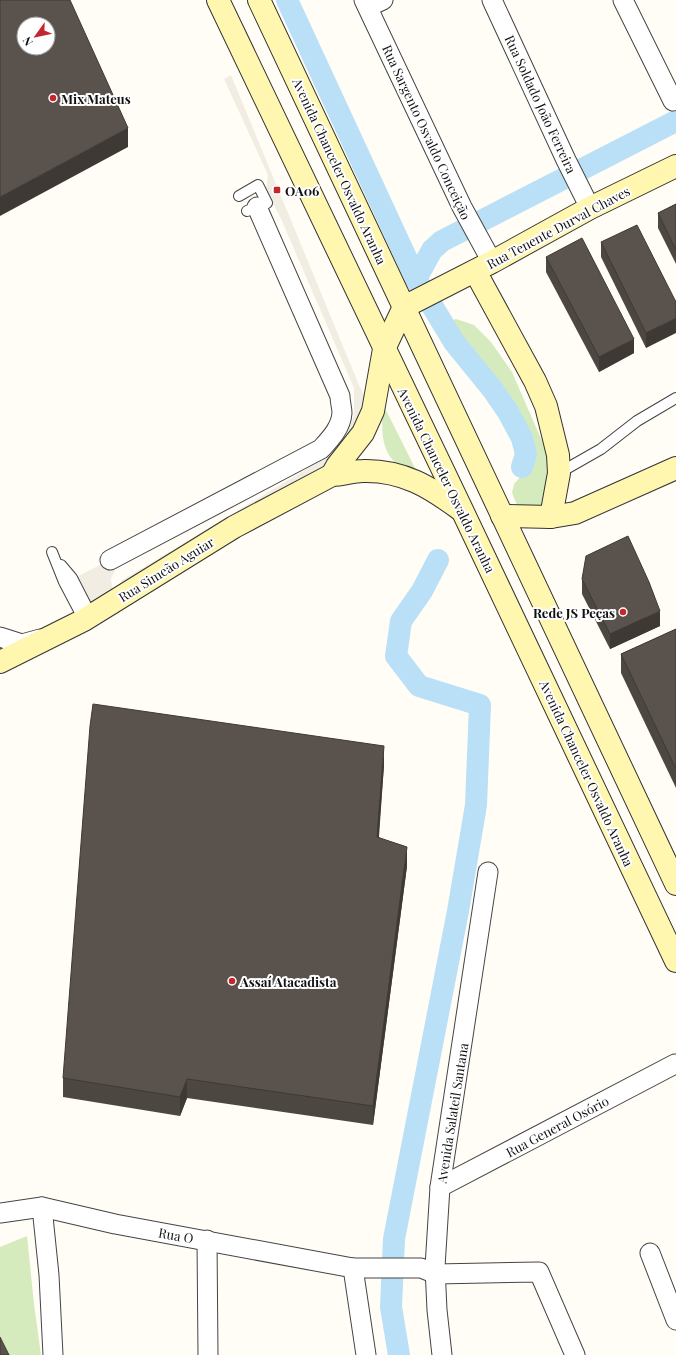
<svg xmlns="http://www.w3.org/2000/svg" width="676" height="1355" viewBox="0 0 676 1355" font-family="'Playfair Display',serif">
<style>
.green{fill:#d5ebbd}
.plaza{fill:#f1ede2}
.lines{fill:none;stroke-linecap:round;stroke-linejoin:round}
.canal{stroke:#b9e0f7;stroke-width:22}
.lane-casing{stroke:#444;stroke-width:12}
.street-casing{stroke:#444;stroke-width:21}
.secondary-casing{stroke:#333;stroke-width:24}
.lane{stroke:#fff;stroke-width:10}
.street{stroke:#fff;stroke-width:19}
.secondary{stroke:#fff6b0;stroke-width:22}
.wall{fill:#4d4742}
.shaded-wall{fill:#3f3936}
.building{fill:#5a524d;stroke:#3f3936;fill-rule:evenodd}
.poi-dot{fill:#c4262e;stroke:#fff;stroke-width:1.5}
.labels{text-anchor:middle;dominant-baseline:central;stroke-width:4;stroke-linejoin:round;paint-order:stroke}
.poi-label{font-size:13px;font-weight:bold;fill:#111;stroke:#fff;text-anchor:start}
.street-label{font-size:13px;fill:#111;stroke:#fff}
</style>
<rect width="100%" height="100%" fill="#fffdf5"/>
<g class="green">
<path d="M456 319 474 325 491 342 512 372 545 448 554 477 553 506 520 512 512 493 514 484 522 475 529 464 532 442 515 409 503 390 453 332 448 322Z"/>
<path d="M383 404 420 478C413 474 404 471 398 465 379 450 382 425 383 404Z"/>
<path d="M27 1236 34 1304 41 1355H0V1247Z"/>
</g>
<g class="plaza">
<path d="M231 75 359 385 366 399V414L334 464 125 589 121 581 330 455 344 440 354 416V388L282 221 266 189 268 175 224 79Z"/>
<path d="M110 560 115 571 111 578 112 587 117 595 90 603 74 578Z"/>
</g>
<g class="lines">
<g class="canal">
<path d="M287 0 416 279 454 342 493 390 508 412 522 438 526 454 522 467"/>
<path d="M416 279 432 250 442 241 676 121"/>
<path d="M399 1355 391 1307 394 1239 458 911 476 805 480 705 419 686 396 656 401 621 422 591 438 560"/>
</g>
<g class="lane-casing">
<g id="lane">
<path d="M239 196 258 185 267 203 247 211"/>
<path d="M559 473 601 449 637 421 676 398"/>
<path d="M52 552 64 582 84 620"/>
<path d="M61 565 72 578 91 615"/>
</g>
</g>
<g class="street-casing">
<g id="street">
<path d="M364 0 462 207 492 262"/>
<path d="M492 0 566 160 590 208"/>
<path d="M623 0 673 101"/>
<path d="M368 7 383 0"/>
<path d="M110 560 321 449C330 439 341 428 342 413 342 408 340 402 340 396L257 207"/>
<path d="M0 637 22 644 40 639"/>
<path d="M440 1187 675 1064"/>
<path d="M42 1207 49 1275 53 1355"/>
<path d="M0 1213 42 1207 115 1224 353 1268H421L436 1274 539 1272 575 1355"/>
<path d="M207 1240 208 1355"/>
<path d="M650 1253 676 1320"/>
<path d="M353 1268 366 1355"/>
<path d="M442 1355 437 1310 435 1267 440 1187 488 872"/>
</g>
</g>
<g class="secondary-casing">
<g id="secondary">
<path d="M218 0 463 512 676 961"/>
<path d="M259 0 676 884"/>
<path d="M475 271 535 381 546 406 558 455 559 473 551 517"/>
<path d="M332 475 337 466 363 433 373 411 384 349 404 307 492 262 590 208 676 166"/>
<path d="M502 516 551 517 575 513 676 468"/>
<path d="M0 662 84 620 234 527 332 475C343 475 352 471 363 471 403 470 430 487 461 510"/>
</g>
</g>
<use href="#lane" class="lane"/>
<use href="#street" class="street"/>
<use href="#secondary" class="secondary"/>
</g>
<g class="wall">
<path d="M676 204V264L658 228V213Z"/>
<path d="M601 242 676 302 646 348 601 257Z"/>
<path d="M546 257 634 353 599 372 546 272Z"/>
<path d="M582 579 660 626 610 649 582 594Z"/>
<path d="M676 629V788L621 673V654Z"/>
<path d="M384 765 379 837 407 866 373 1125 187 1098 180 1116 63 1097V1078Z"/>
</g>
<g class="shaded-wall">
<path d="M128 128V147L0 216V197Z"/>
<path d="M676 318V333L646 348V333Z"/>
<path d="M634 339V353L599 372V357Z"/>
<path d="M660 611V626L610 649V634Z"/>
<path d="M384 746V765L377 856V837Z"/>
<path d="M407 847V866L373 1125V1106Z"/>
<path d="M187 1079V1098L180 1116V1097Z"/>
</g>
<g class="building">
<path d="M0 0H70L128 128 0 197ZM24 24H48V48H24Z"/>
<path d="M676 204V250L658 213Z"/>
<path d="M637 225 676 302V318L646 333 601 242Z"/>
<path d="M582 238 634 339 599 357 546 257Z"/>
<path d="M628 536 649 582 660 611 610 634 582 579 586 556Z"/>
<path d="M676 629V769L621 654Z"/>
<path d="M93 704 384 746 377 837 407 847 373 1106 187 1079 180 1097 63 1078 90 726Z"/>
<path d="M0 1337 9 1355H0Z"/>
</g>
<g class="poi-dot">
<circle cx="53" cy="98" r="4"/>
<rect x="273" y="186" width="8" height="8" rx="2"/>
<circle cx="623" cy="612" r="4"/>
<circle cx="232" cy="981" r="4"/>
</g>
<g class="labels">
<g class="poi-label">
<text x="61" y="98">Mix Mateus</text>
<text x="285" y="190">OA06</text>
<text x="615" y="612" text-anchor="end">Rede JS Peças</text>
<text x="240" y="981">Assaí Atacadista</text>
</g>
<g class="street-label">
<text transform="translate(541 104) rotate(65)">Rua Soldado João Ferreira</text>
<text transform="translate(427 132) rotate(65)">Rua Sargento Osvaldo Conceição</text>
<text transform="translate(340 171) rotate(65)">Avenida Chanceler Osvaldo Aranha</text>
<text transform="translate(558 227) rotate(-28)">Rua Tenente Durval Chaves</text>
<text transform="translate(447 480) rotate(64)">Avenida Chanceler Osvaldo Aranha</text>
<text transform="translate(166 569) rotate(-32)">Rua Simeão Aguiar</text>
<text transform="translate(587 773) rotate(65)">Avenida Chanceler Osvaldo Aranha</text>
<text transform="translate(452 1113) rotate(-81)">Avenida Salateil Santana</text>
<text transform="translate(557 1126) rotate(-28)">Rua General Osório</text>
<text transform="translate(176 1235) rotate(10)">Rua O</text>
</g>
</g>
<g transform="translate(36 36) rotate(237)"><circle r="19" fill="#ffffff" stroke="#a0a0a0"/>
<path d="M0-3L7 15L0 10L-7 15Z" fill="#c4262e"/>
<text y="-6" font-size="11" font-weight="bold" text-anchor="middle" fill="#111111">N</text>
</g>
</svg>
